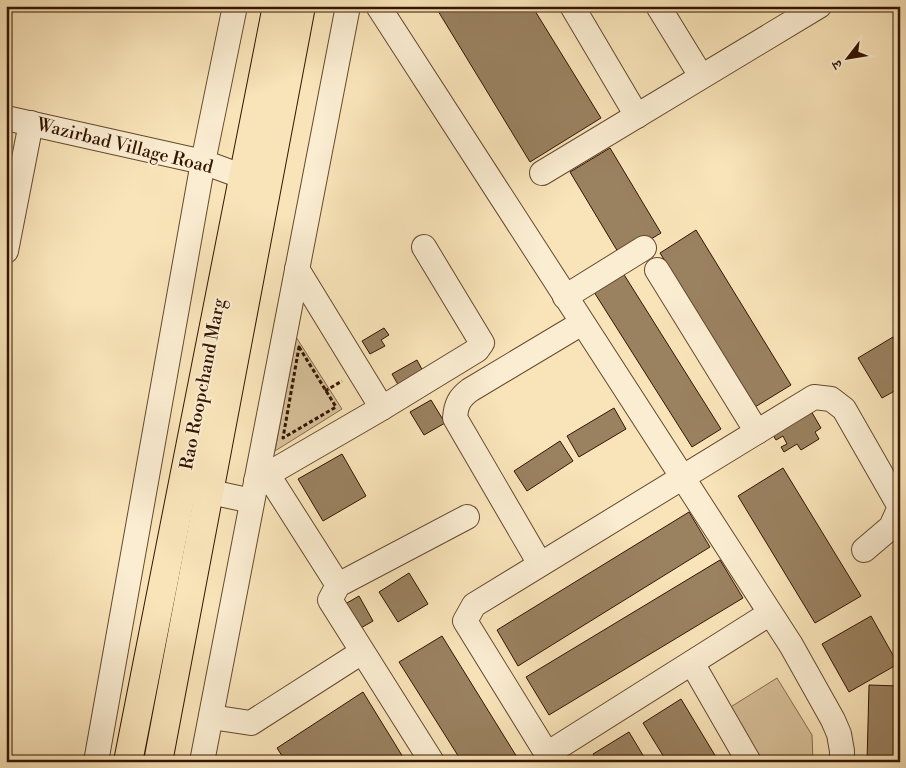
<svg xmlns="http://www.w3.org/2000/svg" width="906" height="768" viewBox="0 0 906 768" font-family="'Libre Bodoni','Noto Serif Devanagari',serif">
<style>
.green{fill:#d8c19a;stroke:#866b4d}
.building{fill:#9a8160;stroke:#341500}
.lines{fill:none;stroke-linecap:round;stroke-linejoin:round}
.minor-casing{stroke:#65492e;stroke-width:26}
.major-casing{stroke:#341500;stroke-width:30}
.path{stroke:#341500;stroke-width:3;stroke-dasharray:4 2.5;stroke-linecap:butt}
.minor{stroke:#fbedd2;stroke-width:24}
.major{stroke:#f9e4b9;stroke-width:28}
.labels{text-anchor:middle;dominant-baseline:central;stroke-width:4;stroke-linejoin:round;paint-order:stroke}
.street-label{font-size:18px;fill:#341500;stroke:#fbedd2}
</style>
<rect width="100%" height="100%" fill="#f9e4b9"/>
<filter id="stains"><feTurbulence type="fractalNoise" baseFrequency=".004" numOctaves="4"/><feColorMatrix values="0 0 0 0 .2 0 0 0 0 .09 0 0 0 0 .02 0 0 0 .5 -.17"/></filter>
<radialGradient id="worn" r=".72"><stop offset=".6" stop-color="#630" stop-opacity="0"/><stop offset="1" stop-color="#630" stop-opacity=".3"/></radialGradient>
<g class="green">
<path d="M296 337 342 409 275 451Z"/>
<path d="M777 678 812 735 813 762H762L729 708Z"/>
</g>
<g class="building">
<path d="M435 6H532L601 118 530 162Z"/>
<path d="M610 148 661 233 621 257 570 172Z"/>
<path d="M696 230 791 385 755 407 660 253Z"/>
<path d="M623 273 721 429 692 447 594 292Z"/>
<path d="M384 328 389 335 381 340 385 346 370 354 362 341Z"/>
<path d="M893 337 900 349V352L895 355 900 362V388L882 398 858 358Z"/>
<path d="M417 360 424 373 400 388 392 374Z"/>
<path d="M431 400 445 423 424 435 410 412Z"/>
<path d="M614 408 626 429 579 457 567 436Z"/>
<path d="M811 411 821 428 815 432 819 439 801 450 797 444 784 452 781 447 787 444 783 436 776 440 773 435Z"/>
<path d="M560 441 573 461 527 491 514 471Z"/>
<path d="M342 454 366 496 323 521 298 479Z"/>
<path d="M783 468 861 596 815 623 738 496Z"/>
<path d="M689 512 710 547 518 666 497 630Z"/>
<path d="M720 560 743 598 549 715 526 677Z"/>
<path d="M409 573 428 604 398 622 379 592Z"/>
<path d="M359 596 373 621 354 632 340 607Z"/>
<path d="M871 616 898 664 849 692 822 644Z"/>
<path d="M442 636 520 762H462L399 662Z"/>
<path d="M869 685 900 686V762H867Z"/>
<path d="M363 692 406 762H286L277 748Z"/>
<path d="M681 699 719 762H667L643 723Z"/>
<path d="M629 732 647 762H598L593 754Z"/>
</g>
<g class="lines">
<g class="minor-casing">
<g id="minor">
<path d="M378 6 791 645 833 720 839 734 842 751V762"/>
<path d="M572 6 637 116"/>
<path d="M658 6 701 76"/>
<path d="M6 118 203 162 244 177"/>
<path d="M542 173 819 6"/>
<path d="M6 251 31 123"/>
<path d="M657 270 757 432"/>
<path d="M565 297 644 248"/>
<path d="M382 408 477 350 482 343 424 247"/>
<path d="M268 475 338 585"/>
<path d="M256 481 382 408 297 269"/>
<path d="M192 488 252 501"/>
<path d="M540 564 455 418C456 405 459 398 470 390L582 323"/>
<path d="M692 663 749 762"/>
<path d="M211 717 251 723 362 652"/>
<path d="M547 754 769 614"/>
<path d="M96 762 203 162 235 6"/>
<path d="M202 762 348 6"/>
<path d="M432 762 330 600 338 585 467 517"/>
<path d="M552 762 465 621 474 605 814 397 831 399 844 409 900 507 891 527 864 550"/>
</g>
</g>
<g class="major-casing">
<g id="major">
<path d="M128 762 277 6"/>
<path d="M158 762 301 6"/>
</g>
</g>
<g class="path">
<path d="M299 347 336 407 283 438Z"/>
<path d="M325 391 342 381"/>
</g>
<use href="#minor" class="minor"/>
<use href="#major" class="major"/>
</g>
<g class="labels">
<g class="street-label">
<text transform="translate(125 146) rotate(14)">Wazirbad Village Road</text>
<text transform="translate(203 384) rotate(-79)">Rao Roopchand Marg</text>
</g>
</g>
<rect width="906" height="768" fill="none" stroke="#f9e4b9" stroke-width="25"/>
<rect x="8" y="8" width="891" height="753" fill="none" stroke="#341500" stroke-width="2.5"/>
<rect x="12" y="12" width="881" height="743" fill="none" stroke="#341500"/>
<g transform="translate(848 58) rotate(239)" stroke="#fbedd2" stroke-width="4" paint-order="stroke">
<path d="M0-4L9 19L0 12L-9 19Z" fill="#341500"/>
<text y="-8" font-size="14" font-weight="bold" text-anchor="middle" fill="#341500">उ</text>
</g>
<rect width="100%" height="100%" filter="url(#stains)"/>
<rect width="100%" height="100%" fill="url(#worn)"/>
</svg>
